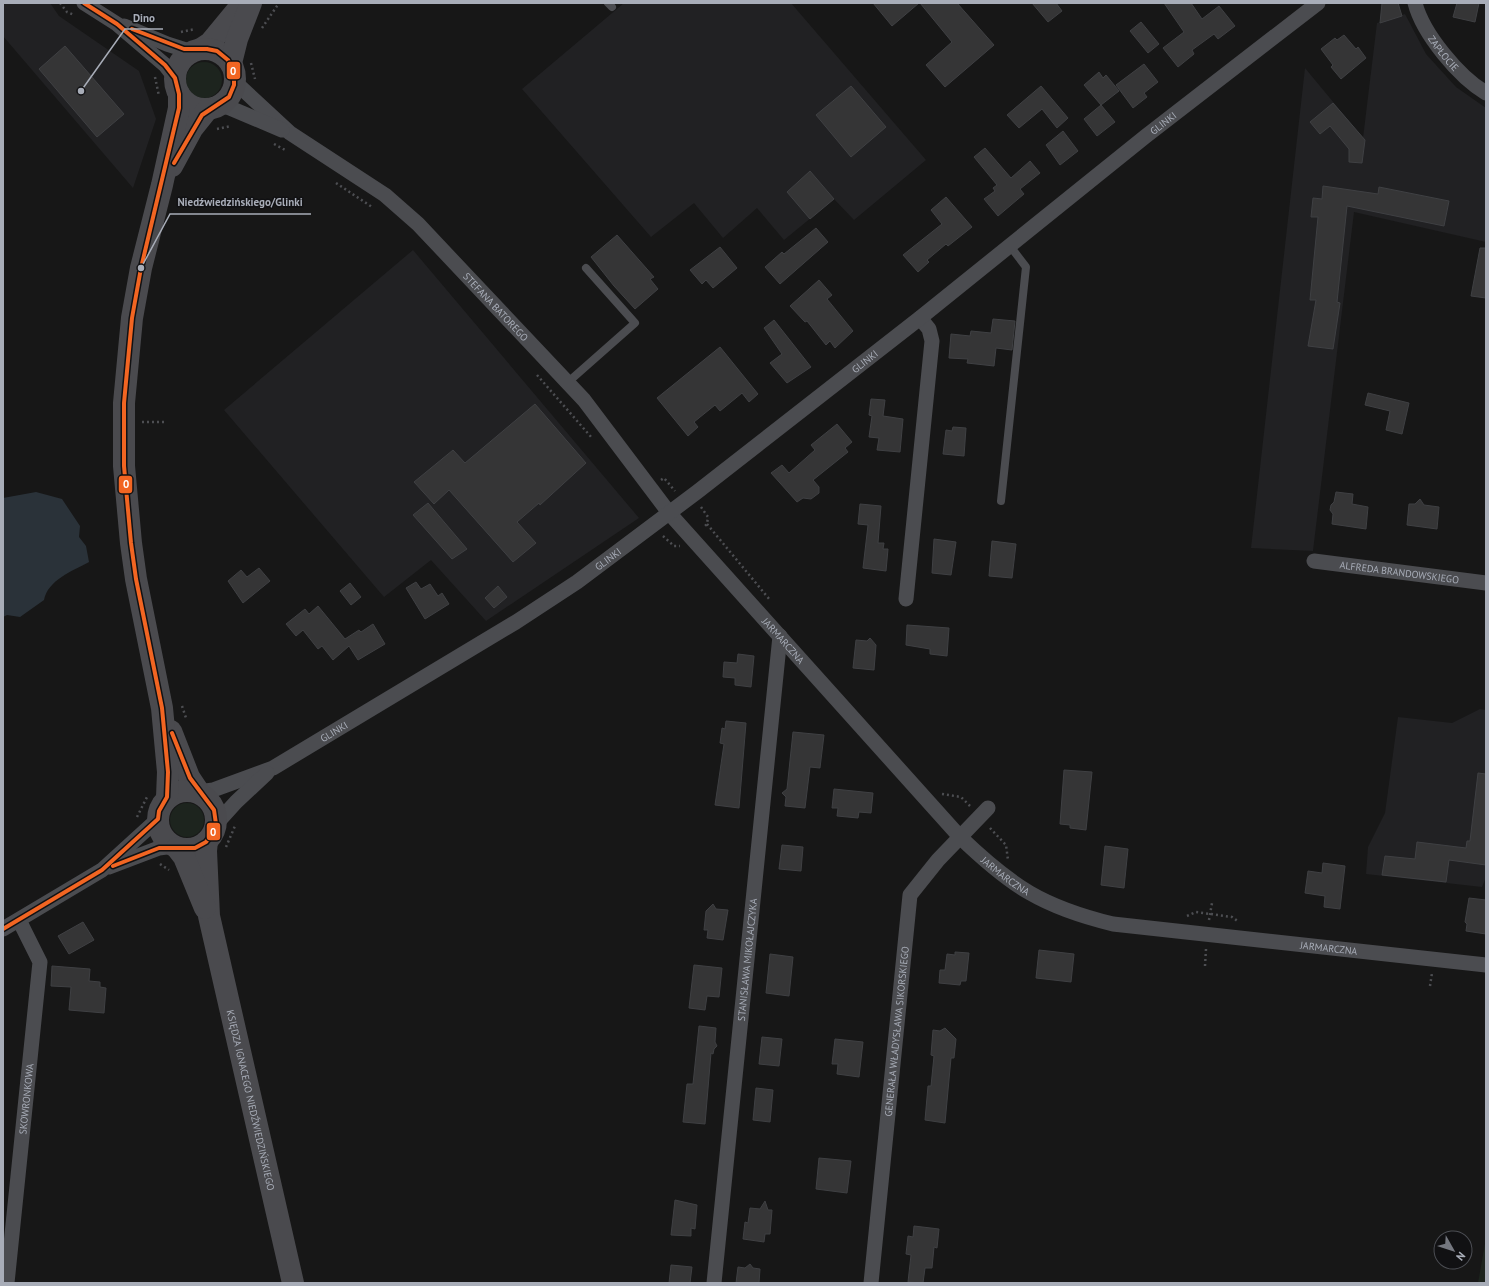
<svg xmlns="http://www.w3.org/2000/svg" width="1489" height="1286" viewBox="0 0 1489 1286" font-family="'PT Sans',sans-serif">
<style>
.built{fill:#212123}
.green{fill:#1d241e}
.water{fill:#2a3239}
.building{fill:#353536;stroke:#3f4043}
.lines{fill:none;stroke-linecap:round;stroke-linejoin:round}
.path{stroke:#4d4e52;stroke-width:2.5;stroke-dasharray:2 3;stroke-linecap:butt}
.service{stroke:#4b4c50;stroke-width:8}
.minor{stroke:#4b4c50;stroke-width:15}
.secondary{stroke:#4a4a4e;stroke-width:22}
.bus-1-casing{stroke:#111113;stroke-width:7}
.bus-1{stroke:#f26522;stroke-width:4}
.labels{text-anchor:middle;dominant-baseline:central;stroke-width:3;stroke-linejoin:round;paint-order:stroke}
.street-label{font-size:10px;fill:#a8adb8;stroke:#111113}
.leader{fill:none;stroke:#a8adb8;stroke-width:1.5}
.callout-dot{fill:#a8adb8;stroke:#111113;stroke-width:1.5}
.callout-label{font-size:11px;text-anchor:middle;font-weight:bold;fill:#a8adb8;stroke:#111113;stroke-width:3;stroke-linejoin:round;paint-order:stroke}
.line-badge{stroke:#111113;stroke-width:1.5}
.badge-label{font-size:11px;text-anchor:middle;font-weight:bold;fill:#fff}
</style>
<rect width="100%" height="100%" fill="#171717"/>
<g class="built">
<path d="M3 3H50L59 16 139 71 156 119 133 188 3 36Z"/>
<path d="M624 3H791L926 160 854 220 834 199 784 240 757 208 723 238 694 203 651 237 522 89Z"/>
<path d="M1405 14 1426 54 1456 87 1486 108V242L1354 212 1313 551 1251 548 1305 68 1363 138 1377 23Z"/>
<path d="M413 250 639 518 486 621 431 560 384 597 224 410Z"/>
<path d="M1480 709 1486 710V877L1482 887 1366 874 1368 847 1385 813 1398 717 1452 723Z"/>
</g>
<g class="green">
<circle cx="204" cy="80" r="18"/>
<circle cx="187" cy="820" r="17"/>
<path d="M1486 1238V1283H1478Z"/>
</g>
<path class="water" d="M36 492 62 499 80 526 79 537 86 546 89 562C72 571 48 580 44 600L20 617 7 615 3 617V498Z"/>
<g class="building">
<path d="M873 3H919L892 26Z"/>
<path d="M920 3H957L994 45 945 87 926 65 952 42Z"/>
<path d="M1032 3H1056L1062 11 1048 22Z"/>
<path d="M1164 3H1191L1202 19 1219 6 1235 26 1218 39 1214 34 1192 50 1194 54 1178 67 1163 48 1184 32Z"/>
<path d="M1382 3H1398L1402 16 1380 23Z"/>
<path d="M1457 3H1479L1475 22 1453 17Z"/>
<path d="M1141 22 1159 44 1148 53 1130 31Z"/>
<path d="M1344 35 1356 49 1358 47 1366 58 1341 79 1331 67 1333 65 1321 49 1335 38 1337 40Z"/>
<path d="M65 46 124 114 97 137 39 69Z"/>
<path d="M1144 64 1158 82 1144 93 1147 97 1133 108 1116 85Z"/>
<path d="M1099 72 1103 78 1106 75 1119 91 1101 105 1084 85Z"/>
<path d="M851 86 886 127 851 157 816 115Z"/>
<path d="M1041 86 1068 118 1057 128 1042 109 1019 128 1007 115Z"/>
<path d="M1333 103 1365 140 1362 163 1349 162V149L1330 126 1320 134 1310 122Z"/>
<path d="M1101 105 1115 122 1097 136 1084 119Z"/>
<path d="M1063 131 1078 151 1060 165 1046 145Z"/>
<path d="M985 148 1011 178 1030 161 1040 173 1020 189 1024 194 998 216 984 199 995 191 993 188 997 185 974 157Z"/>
<path d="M810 171 834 199 810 219 787 192Z"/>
<path d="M1323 186 1378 194 1379 187 1449 201 1444 226 1347 206 1337 302 1340 303 1333 349 1308 346 1316 300H1310L1318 217H1311L1313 198 1322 199Z"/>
<path d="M946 197 972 227 948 246 946 244 927 260 929 262 918 272 903 255 942 224 931 210Z"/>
<path d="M816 228 828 242 780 284 765 267 782 252 784 254Z"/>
<path d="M617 235 654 277 650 279 658 289 635 309 614 286 591 257Z"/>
<path d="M720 247 737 268 713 288 706 280 702 284 690 270Z"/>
<path d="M1480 248H1486V298L1471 296Z"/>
<path d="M819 280 832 295 827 299 853 331 835 348 830 341 826 345 807 321 805 322 790 306Z"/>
<path d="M993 319 1015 321 1012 350 996 348 994 366 967 363 968 359 949 358 951 334 970 336 971 331 991 333Z"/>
<path d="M774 320 811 367 787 383 770 363 782 354 764 328Z"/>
<path d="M720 347 758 394 749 402 742 393 720 411 715 405 694 422 698 427 688 436 657 398Z"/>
<path d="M1368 393 1409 403 1402 434 1386 430 1390 411 1365 405Z"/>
<path d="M871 399 885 400 883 416 903 419 900 452 877 450 879 438 869 437 872 416 869 415Z"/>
<path d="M535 404 586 463 540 505 539 503 517 522 536 543 513 562 449 490 434 504 414 482 453 450 465 463Z"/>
<path d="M837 424 852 442 845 448 848 452 813 480 819 487V493L811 499 803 498 797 502 771 473 782 465 789 473 815 450 811 445Z"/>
<path d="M953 427 966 428 964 456 943 454 946 430 952 431Z"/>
<path d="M1336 492 1353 494 1352 504 1368 507 1366 529 1332 524 1333 514 1330 510 1331 505 1334 502Z"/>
<path d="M1420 499 1424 505 1439 507 1437 529 1407 525 1409 504H1415Z"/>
<path d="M428 503 467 549 452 559 413 515Z"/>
<path d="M860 504 881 506 878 543H884L883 549H888L886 571 863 568 868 525 858 524Z"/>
<path d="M934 539 956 542 951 575 932 573Z"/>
<path d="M992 541 1016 544 1012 578 989 576Z"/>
<path d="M259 568 270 581 243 603 228 581 241 570 247 577Z"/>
<path d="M416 582 421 589 430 584 438 596 442 593 449 604 425 619 406 588Z"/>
<path d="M350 583 361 597 351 605 340 591Z"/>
<path d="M498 586 507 597 494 608 485 598Z"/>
<path d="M318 606 345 639 359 630 361 632 373 624 385 644 358 660 349 646 333 660 322 646 318 649 303 630 296 636 286 624 305 609 309 614Z"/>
<path d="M907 625 949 628 947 656 930 654V649L906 645Z"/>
<path d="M870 638 876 645 874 670 853 668 856 640 867 641Z"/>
<path d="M738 654 754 656 751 687 735 685V678L723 677 724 662 737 663Z"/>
<path d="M726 721 746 723 739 808 715 805 724 744 720 743 722 728 725 729Z"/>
<path d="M793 732 824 735 820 768 810 767 805 808 785 806 786 797 782 793 787 789Z"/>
<path d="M1064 770 1092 772 1086 830 1070 828V825L1060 824Z"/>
<path d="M1478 773 1486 774V865L1449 860 1446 882 1382 875 1385 856 1415 859 1417 842 1466 848 1467 841H1470Z"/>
<path d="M834 789 873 793 871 813 859 812 858 818 837 816 838 808H832Z"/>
<path d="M782 845 803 847 801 871 779 869Z"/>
<path d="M1105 846 1128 849 1124 888 1101 885Z"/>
<path d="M1323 863 1345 866 1340 909 1324 907 1325 896 1305 893 1308 871 1322 873Z"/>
<path d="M1469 898 1486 900V934L1466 931 1467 924 1465 922Z"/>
<path d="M713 904 716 909 728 910 723 940 707 938 708 930H704L706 911Z"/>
<path d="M83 922 94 940 69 954 58 936Z"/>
<path d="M1039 950 1074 954 1071 982 1036 978Z"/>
<path d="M955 952 969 953 966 981H961L960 985 939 983 940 970H945L947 954 955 955Z"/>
<path d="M770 954 793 957 789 996 766 993Z"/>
<path d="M694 965 722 968 719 997 707 996 705 1010 689 1008Z"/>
<path d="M52 966 90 969 89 981 100 982V987L106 988 104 1013 69 1010 71 987 51 986Z"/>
<path d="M699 1026 716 1028 715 1042 717 1046 714 1049 713 1054 711 1053 705 1124 683 1122 687 1084H693Z"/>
<path d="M945 1028 956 1039 954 1058H951L945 1123 925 1120 928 1086H931L934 1056 931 1055 933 1030 940 1031Z"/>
<path d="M762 1037 782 1039 779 1066 759 1064Z"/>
<path d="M835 1039 863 1042 859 1077 837 1074 838 1064H832Z"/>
<path d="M756 1088 773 1090 770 1122 753 1120Z"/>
<path d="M819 1158 851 1161 847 1193 816 1189Z"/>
<path d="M675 1200 697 1205 695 1229 691 1228V1236L671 1235Z"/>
<path d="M765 1201 768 1210H772L770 1234H765L764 1242 743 1239 745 1222 748 1223 750 1208 760 1209Z"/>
<path d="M914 1226 939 1229 937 1248 934 1247 932 1268H925L923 1283 908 1282 911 1255 906 1254 908 1236 913 1237Z"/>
<path d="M750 1264 753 1268 760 1269 759 1283H736L738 1267 745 1268Z"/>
<path d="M671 1265 692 1267 690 1283H669Z"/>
</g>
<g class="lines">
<g class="path">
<path d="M60 3 67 12 74 15"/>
<path d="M262 28 279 3"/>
<path d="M181 32 195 29"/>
<path d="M251 63 255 79"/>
<path d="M155 77 159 96"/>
<path d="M217 129 231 126"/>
<path d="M274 144 287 151"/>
<path d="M336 183 372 207"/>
<path d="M537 375 592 438"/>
<path d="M142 422H167"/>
<path d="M661 480 664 478 675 491"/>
<path d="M701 507 708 517 707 524 703 528"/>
<path d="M707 524 770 600"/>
<path d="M663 536 674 546H680"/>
<path d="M182 706 186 718"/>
<path d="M942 794 961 797 970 806"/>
<path d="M137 817 148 795"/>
<path d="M990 828 1006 845 1008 860"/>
<path d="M226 847 235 826"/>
<path d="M160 864 169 870"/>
<path d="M1187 916 1196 912 1232 917 1239 922"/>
<path d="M1209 920 1212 903"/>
<path d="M1205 966 1206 949"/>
<path d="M1430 986 1432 973"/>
</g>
<g class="service">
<path d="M608 3 612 7"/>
<path d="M567 383 635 323 586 268"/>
<path d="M1001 501 1026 267 1010 246"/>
</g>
<g class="minor">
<path d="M84 3 117 24 165 65 175 78"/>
<path id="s1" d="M1415 3C1423 34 1459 77 1486 93"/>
<path d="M124 26 167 44 192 52"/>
<path id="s2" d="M235 82 290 133 385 195 418 224 584 400 670 514 960 837C1012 887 1043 907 1113 924L1486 965"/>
<path d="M220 105 230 108 282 130"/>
<path id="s3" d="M1314 561 1486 583"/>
<path d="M906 599 932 341 929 329 920 318"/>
<path id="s4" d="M199 792 213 790 273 768 516 622 577 582 697 492 920 318 1146 136 1318 3"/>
<path d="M217 823 236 802 267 773"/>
<path d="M109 867 159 848 174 846"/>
<path d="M3 929 102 870 158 819"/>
<path id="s5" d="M7 1283 40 962 19 920"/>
<path id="s6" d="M714 1283 780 636"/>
<path id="s7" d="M871 1283 910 895 938 860 988 808"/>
</g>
<g class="secondary">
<path d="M201 49 210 43 243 3"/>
<circle cx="205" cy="79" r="30"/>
<path d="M231 63 237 39 251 3"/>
<path d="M172 166 192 129 208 109"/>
<path d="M171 731 189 777 199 792"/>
<circle cx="187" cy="820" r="29"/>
<path d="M167 797 168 772 162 708 136 579 131 543 124 466V403L132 318 141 268 162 185 179 108V94"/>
<path id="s8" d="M207 841 206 851 209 916 293 1283"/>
<path d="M177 848 184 857 205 908"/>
</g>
<g class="bus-1-casing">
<g id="bus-1">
<path d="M132 29 184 49H207L217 51 228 60 234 72V85L229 97 202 115 174 163"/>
<path d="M113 866 159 848H195L206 842 213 833 216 824 214 810 190 778 172 733"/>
<path d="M3 929 102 870 158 819 159 811 167 797 168 772 162 708 136 579 131 543 124 466V403L132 318 141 268 179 108V94L175 78 165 65 117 24 84 3"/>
</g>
</g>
<use href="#bus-1" class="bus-1"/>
</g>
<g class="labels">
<g class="street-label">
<text stroke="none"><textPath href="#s1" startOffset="58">ZAPŁOCIE</textPath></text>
<text stroke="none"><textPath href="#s4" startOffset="1179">GLINKI</textPath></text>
<text stroke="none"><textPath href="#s2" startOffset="346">STEFANA BATOREGO</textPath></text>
<text stroke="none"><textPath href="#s4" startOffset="797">GLINKI</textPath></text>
<text stroke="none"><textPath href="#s4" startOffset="473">GLINKI</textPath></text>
<text stroke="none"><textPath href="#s3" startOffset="86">ALFREDA BRANDOWSKIEGO</textPath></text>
<text stroke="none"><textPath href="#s2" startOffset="787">JARMARCZNA</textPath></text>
<text stroke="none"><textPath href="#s4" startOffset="149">GLINKI</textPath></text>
<text stroke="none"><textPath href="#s2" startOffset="1111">JARMARCZNA</textPath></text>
<text stroke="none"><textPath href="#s2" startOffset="1447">JARMARCZNA</textPath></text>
<text stroke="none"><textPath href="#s6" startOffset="325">STANISŁAWA MIKOŁAJCZYKA</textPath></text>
<text stroke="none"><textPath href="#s7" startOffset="253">GENERAŁA WŁADYSŁAWA SIKORSKIEGO</textPath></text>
<text stroke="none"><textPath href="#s5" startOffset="185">SKOWRONKOWA</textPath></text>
<text stroke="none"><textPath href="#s8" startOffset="264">KSIĘDZA IGNACEGO NIEDŹWIEDZIŃSKIEGO</textPath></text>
</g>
</g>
<path class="leader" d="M81 91L125 29H163M141 268L170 214H311"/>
<g class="callout-dot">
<circle cx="81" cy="91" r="4"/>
<circle cx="141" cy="268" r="4"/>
</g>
<g class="callout-label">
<text x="144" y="22">Dino</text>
<text x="240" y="206">Niedźwiedzińskiego/Glinki</text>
</g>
<g class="line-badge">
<rect x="226" y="61" width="15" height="19" rx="4" fill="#f26522"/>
<rect x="118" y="475" width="15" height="19" rx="4" fill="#f26522"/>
<rect x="206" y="822" width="15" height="19" rx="4" fill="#f26522"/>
</g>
<g class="badge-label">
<text x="233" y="75">0</text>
<text x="126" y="488">0</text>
<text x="213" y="836">0</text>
</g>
<rect width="1489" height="1286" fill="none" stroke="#a8adb8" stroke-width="8"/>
<g transform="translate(1453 1250) rotate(129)"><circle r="19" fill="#111113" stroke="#4d4f55"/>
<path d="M0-3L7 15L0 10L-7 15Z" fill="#757880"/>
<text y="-6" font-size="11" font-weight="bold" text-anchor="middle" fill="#a8adb8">N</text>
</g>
</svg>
